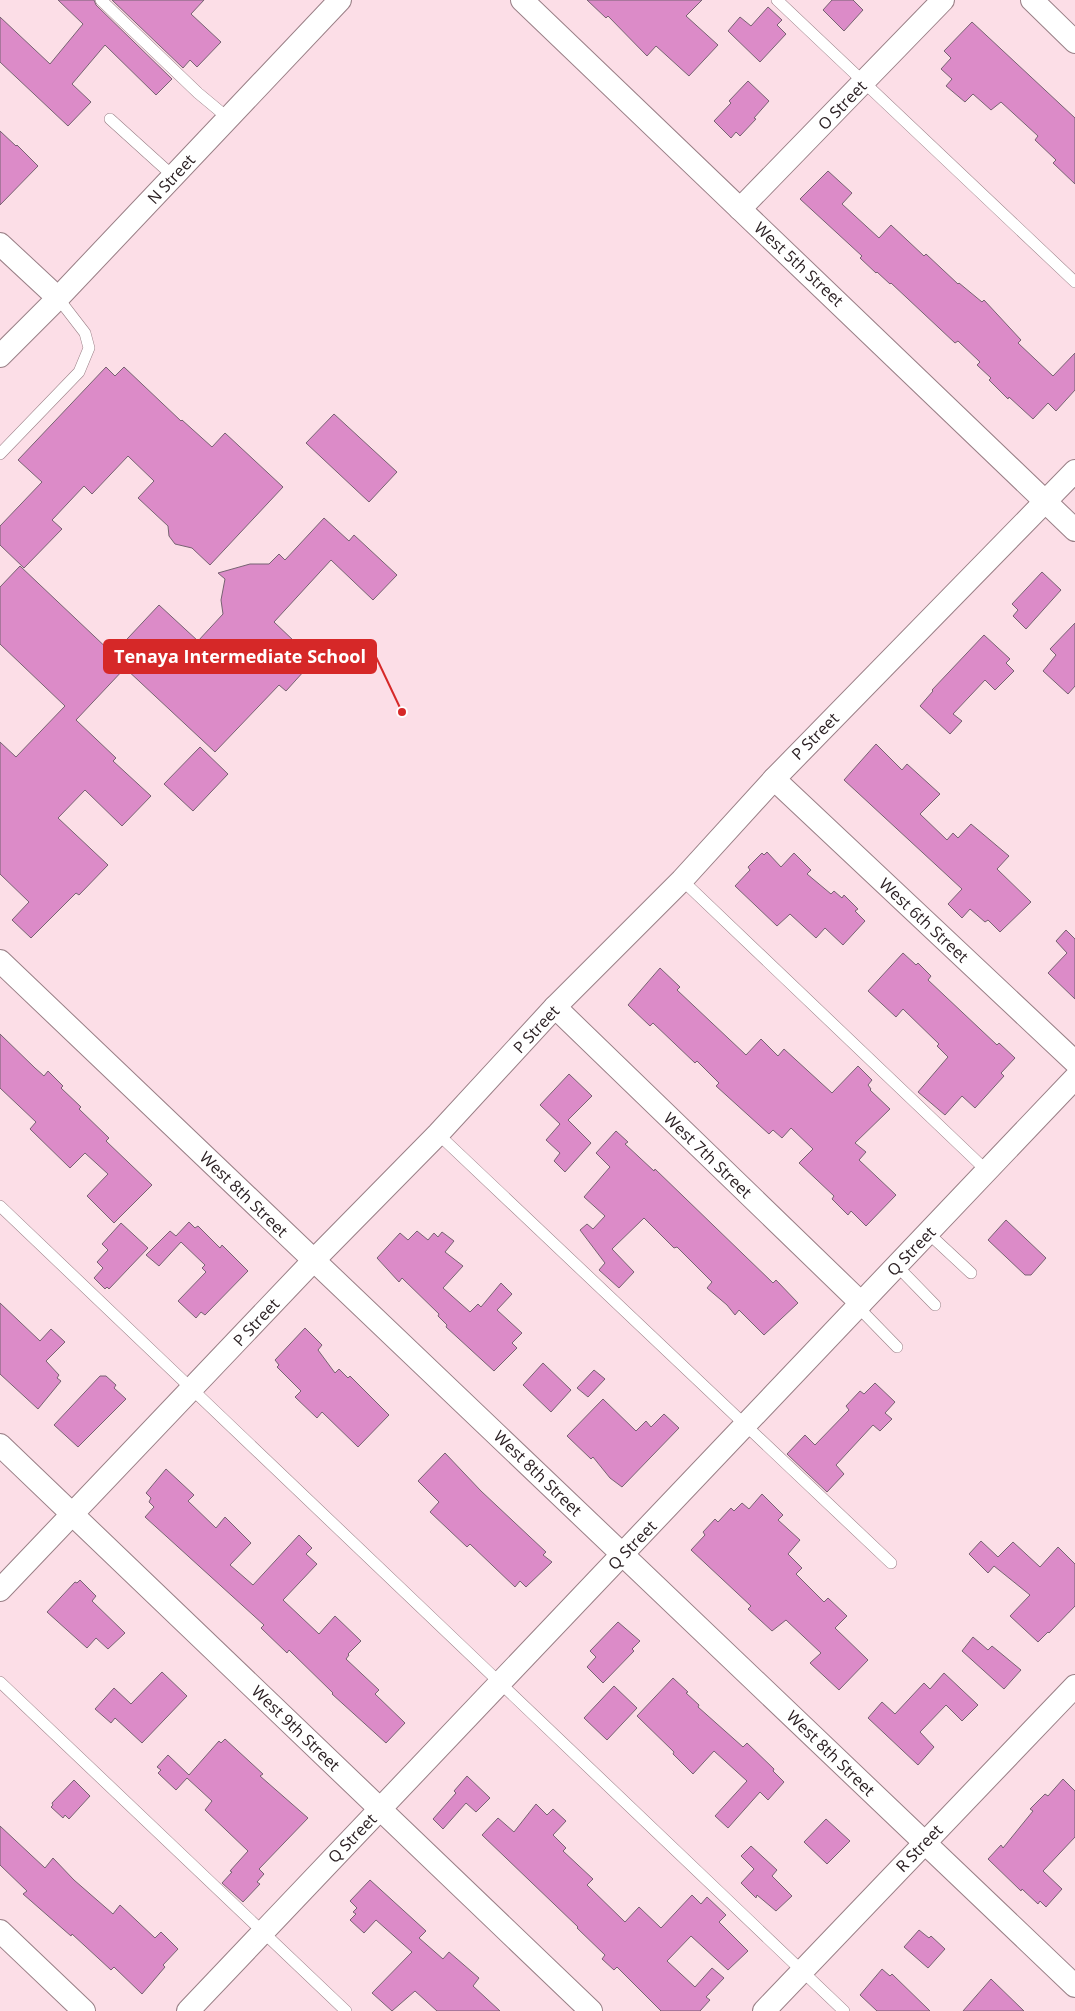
<svg xmlns="http://www.w3.org/2000/svg" width="1075" height="2011" viewBox="0 0 1075 2011" font-family="'Open Sans',sans-serif">
<style>
.building{fill:#dc8bc8;stroke:#776372}
.lines{fill:none;stroke-linecap:round;stroke-linejoin:round}
.lane-casing{stroke:#997f86;stroke-width:12}
.street-casing{stroke:#997f86;stroke-width:24}
.lane{stroke:#fff;stroke-width:11}
.street{stroke:#fff;stroke-width:22}
.labels{text-anchor:middle;dominant-baseline:central;stroke-width:4;stroke-linejoin:round;paint-order:stroke}
.street-label{font-size:16px;fill:#2b2023;stroke:#fff}
.leader{fill:none;stroke:#d62828;stroke-width:2}
.callout-dot{fill:#d62828;stroke:#fff;stroke-width:2}
.callout{fill:#d62828;stroke:#d62828;stroke-width:2}
.callout-label{font-size:18px;text-anchor:middle;font-weight:bold;fill:#fff}
</style>
<rect width="100%" height="100%" fill="#fcdee7"/>
<g class="building">
<path d="M58 0H94L96 5 172 79 156 95 105 45 72 84 91 102 68 126 0 62V17L50 64 83 24Z"/>
<path d="M112 0H204L191 14 221 42 197 67 190 60 183 68Z"/>
<path d="M587 0H702L686 16 718 45 689 76 656 46 647 56 608 16 606 18Z"/>
<path d="M832 0H853L863 10 844 31 823 10Z"/>
<path d="M768 7 782 20 777 25 786 34 760 62 728 31 740 17 751 26Z"/>
<path d="M972 22 1075 118V184L1053 163 1056 160 1035 140 1038 136 1001 102 991 110 973 94 965 102 946 86 952 79 941 69 951 58 944 51Z"/>
<path d="M748 81 769 101 754 118 756 119 740 136 736 132 731 138 714 121 731 103 729 101Z"/>
<path d="M0 131 16 146 17 145 38 166 0 205Z"/>
<path d="M828 171 852 193 842 204 879 238 891 225 924 256 926 254 958 284 959 283 982 302 984 300 1021 340 1018 343 1053 376 1075 353V390L1056 411 1048 403 1033 419 1009 397 1008 399 989 380 991 378 977 365 980 362 958 341 955 343 891 283 890 284 877 272 876 273 860 258 862 256 800 199Z"/>
<path d="M106 367 115 376 124 367 181 421 182 420 212 447 225 433 283 487 210 565 192 548 175 544 169 536 168 526 138 498 154 481 128 456 92 494 84 486 52 520 62 529 24 568 0 545V526L42 482 18 460Z"/>
<path d="M334 414 397 472 369 502 306 443Z"/>
<path d="M324 518 349 541 354 535 397 575 373 600 331 560 274 622 314 660 286 691 279 685 215 752 125 668 76 720 116 758 113 761 151 796 122 826 85 790 58 818 108 865 79 895 76 893 31 938 12 920 29 902 0 874V742L16 757 65 706 0 644V587L20 566 113 654 159 605 198 641 223 614 221 600 225 579 218 573 250 564H269L279 554 285 560Z"/>
<path d="M1042 572 1061 590 1026 629 1013 616 1018 610 1012 604Z"/>
<path d="M1075 623V686L1068 694 1043 671 1056 655 1050 649Z"/>
<path d="M984 635 1010 659 1006 663 1014 671 995 690 985 680 953 714 962 721 950 734 920 706 933 691 932 690Z"/>
<path d="M876 744 902 770 907 764 940 794 920 814 947 840 953 833 958 838 971 824 1009 856 997 869 1031 902 1000 932 988 920 985 922 970 909 962 918 948 904 962 889 844 780Z"/>
<path d="M200 747 228 774 193 811 164 784Z"/>
<path d="M767 852 781 867 794 853 811 870 807 874 831 894 834 891 842 898 844 895 858 909 855 911 865 921 843 945 825 928 816 938 790 914 777 926 735 886 750 870 748 867 762 853 764 855Z"/>
<path d="M1066 930 1075 939V999L1048 973 1067 953 1056 941Z"/>
<path d="M903 953 916 965 918 963 931 976 928 980 997 1045 999 1043 1015 1058 1001 1073 1004 1076 975 1108 962 1096 945 1115 918 1092 948 1057 937 1046 939 1044 903 1009 896 1017 868 991Z"/>
<path d="M660 968 680 987 677 990 746 1055 761 1039 778 1056 784 1049 832 1093 858 1066 872 1080 868 1085 871 1089 870 1090 890 1109 855 1143 866 1152 859 1160 896 1195 866 1226 851 1211 848 1215 832 1199 834 1196 799 1163 813 1149 791 1128 782 1138 773 1130 769 1134 716 1086 719 1083 697 1061 695 1063 653 1023 650 1026 628 1005Z"/>
<path d="M0 1034 35 1068 44 1076 48 1071 63 1086 61 1088 81 1107 79 1109 109 1138 106 1141 152 1185 114 1223 87 1196 108 1174 85 1153 70 1168 30 1129 36 1122 0 1088Z"/>
<path d="M569 1074 592 1096 568 1120 591 1143 565 1172 554 1161 560 1153 546 1140 560 1124 540 1105Z"/>
<path d="M616 1131 628 1142 625 1144 654 1171 655 1169 773 1283 776 1280 798 1303 764 1335 739 1310 735 1315 727 1305 707 1288 712 1282 677 1247 674 1248 644 1218 612 1249 634 1272 619 1288 599 1270 605 1263 580 1230 587 1224 593 1229 605 1216 584 1197 610 1167 596 1153Z"/>
<path d="M1006 1220 1046 1258 1031 1275H1025L988 1240Z"/>
<path d="M189 1222 195 1228 198 1226 220 1248 222 1245 248 1271 205 1315 201 1312 196 1318 178 1301 206 1272 202 1268 205 1265 181 1242 159 1266 146 1255 170 1231 176 1236Z"/>
<path d="M121 1223 148 1248 109 1289 107 1287 105 1289 94 1278 103 1268 97 1262 108 1250 102 1244Z"/>
<path d="M417 1231 428 1240 434 1233 438 1237 442 1232 454 1241 445 1252 463 1266 443 1288 470 1312 478 1304 481 1307 501 1283 512 1294 497 1310 522 1333 512 1343 517 1348 494 1371 446 1327 447 1325 438 1316 439 1314 402 1278 399 1282 377 1258 400 1233 408 1240Z"/>
<path d="M0 1303 40 1341 51 1329 65 1342 46 1361 59 1375 57 1378 61 1381 38 1409 0 1374Z"/>
<path d="M305 1328 322 1345 318 1350 335 1373 339 1369 348 1378 350 1376 389 1415 358 1447 322 1412 317 1418 295 1397 301 1391 277 1367 279 1365 275 1360Z"/>
<path d="M543 1363 571 1390 551 1412 523 1385Z"/>
<path d="M594 1370 605 1379 588 1397 577 1388Z"/>
<path d="M100 1376H106L116 1385 114 1388 126 1399 78 1447 54 1425Z"/>
<path d="M875 1383 895 1402 885 1413 892 1419 880 1431 873 1425 836 1465 844 1474 827 1492 787 1454 805 1435 815 1445 849 1410 846 1406 860 1391 864 1394Z"/>
<path d="M603 1399 636 1431 646 1421 651 1427 664 1414 679 1428 622 1487 610 1478 593 1457 591 1459 567 1436Z"/>
<path d="M445 1453 481 1491 546 1552 543 1555 552 1562 526 1587 520 1581 515 1587 470 1544 467 1547 430 1512 439 1502 418 1481Z"/>
<path d="M166 1469 194 1495 188 1501 216 1528 225 1517 251 1543 230 1565 253 1585 299 1535 312 1548 306 1554 317 1564 283 1600 319 1634 335 1616 361 1641 348 1654 349 1655 346 1659 379 1690 375 1694 405 1723 386 1743 332 1694 333 1693 289 1650 287 1653 261 1628 264 1625 145 1517 154 1507 149 1502 151 1498 146 1493Z"/>
<path d="M762 1494 783 1515 778 1520 800 1540 788 1554 802 1568 796 1574 824 1602 828 1598 847 1616 835 1628 868 1660 839 1690 810 1663 821 1653 786 1620 772 1631 748 1609 751 1606 691 1550 705 1535 703 1532 715 1519 718 1522 731 1508 734 1511 742 1503 749 1509Z"/>
<path d="M981 1541 998 1557 1013 1542 1040 1567 1058 1547 1075 1564V1606L1049 1633 1048 1632 1038 1642 1010 1616 1030 1595 994 1566 988 1573 969 1554Z"/>
<path d="M80 1580 96 1596 92 1601 125 1633 108 1649 96 1638 87 1648 47 1612 75 1582 77 1583Z"/>
<path d="M618 1622 640 1641 632 1649 634 1651 603 1683 587 1667 596 1657 590 1651Z"/>
<path d="M973 1637 988 1650 992 1646 1021 1670 1004 1689 962 1651Z"/>
<path d="M162 1672 187 1696 142 1743 115 1718 111 1723 95 1709 114 1688 131 1704Z"/>
<path d="M944 1673 978 1705 962 1721 946 1705 920 1732 934 1747 918 1765 868 1718 882 1702 895 1714 924 1683 930 1689Z"/>
<path d="M673 1678 688 1692 686 1693 699 1705 698 1707 743 1747 747 1743 774 1769 773 1771 784 1782 768 1800 760 1792 728 1828 715 1816 747 1781 714 1751 693 1774 673 1754 674 1752 637 1716Z"/>
<path d="M614 1686 637 1708 607 1740 584 1718Z"/>
<path d="M225 1739 263 1774 260 1776 308 1818 259 1869 264 1874 257 1882 260 1884 243 1902 222 1883 232 1872 230 1871 248 1851 205 1810 212 1801 187 1778 176 1790 158 1773 161 1770 157 1767 168 1755 189 1775 219 1741 221 1743Z"/>
<path d="M467 1776 490 1798 476 1812 466 1803 443 1829 433 1819 456 1793 454 1791Z"/>
<path d="M1063 1779 1075 1791V1837L1043 1871 1062 1889 1046 1907 1040 1901 1038 1904 1022 1889 1021 1891 988 1859 1001 1845 1003 1848 1033 1811 1030 1809 1045 1794 1048 1796Z"/>
<path d="M74 1780 90 1796 69 1819 65 1815 63 1818 51 1807 53 1805 52 1803Z"/>
<path d="M536 1804 547 1815 553 1809 566 1821 553 1835 566 1848 563 1851 593 1879 587 1885 625 1922 639 1907 661 1928 692 1895 701 1904 707 1897 726 1915 719 1922 748 1951 728 1970 691 1936 667 1961 695 1987 712 1968 724 1978 706 1997 710 2000 700 2011H661L617 1967 614 1970 602 1959 605 1955 577 1928 578 1927 482 1835 498 1818 514 1832Z"/>
<path d="M826 1819 850 1841 827 1864 804 1842Z"/>
<path d="M0 1826 45 1868 53 1858 74 1880 113 1914 120 1905 155 1938 161 1932 178 1949 163 1965 165 1967 142 1994 114 1967 111 1970 72 1934 71 1936 23 1894 27 1891 0 1865Z"/>
<path d="M751 1846 777 1870 772 1876 792 1896 776 1911 757 1895 756 1898 741 1883 754 1869 741 1856Z"/>
<path d="M370 1880 426 1931 419 1938 443 1959 449 1952 479 1978 473 1986 500 2011H437L415 1991 392 2011 372 1993 412 1952 376 1920 364 1933 350 1920 356 1914 353 1912 357 1908 350 1901Z"/>
<path d="M919 1930 929 1938 931 1936 945 1949 928 1968 904 1947Z"/>
<path d="M882 1969 890 1976 892 1974 930 2011H877L860 1995Z"/>
<path d="M991 1979 1024 2011H963Z"/>
</g>
<g class="lines">
<g class="lane-casing">
<g id="lane">
<path d="M101 0 198 93 228 118"/>
<path d="M777 0 1075 282"/>
<path d="M110 119 173 176"/>
<path d="M0 454 79 372 89 348 85 333 58 298"/>
<path d="M682 880 987 1171"/>
<path d="M438 1134 891 1563"/>
<path d="M0 1206 844 2011"/>
<path d="M928 1233 971 1273"/>
<path d="M897 1266 935 1305"/>
<path d="M858 1307 897 1347"/>
<path d="M0 1682 346 2011"/>
</g>
</g>
<g class="street-casing">
<g id="street">
<path d="M522 0 1075 530"/>
<path d="M1032 0 1075 42"/>
<path d="M740 209 943 0"/>
<path d="M0 244 58 298"/>
<path d="M0 356 58 298 340 0"/>
<path d="M774 779 1075 1062"/>
<path d="M0 961 1075 1986"/>
<path d="M555 1007 861 1303"/>
<path d="M0 1445 591 2011"/>
<path d="M0 1590 314 1260 438 1134 555 1007 682 880 774 779 1075 471"/>
<path d="M0 1931 84 2011"/>
<path d="M188 2011 1075 1078"/>
<path d="M764 2011 1075 1686"/>
</g>
</g>
<use href="#lane" class="lane"/>
<use href="#street" class="street"/>
</g>
<g class="labels">
<g class="street-label">
<text transform="translate(842 105) rotate(-46)">O Street</text>
<text transform="translate(171 179) rotate(-47)">N Street</text>
<text transform="translate(799 264) rotate(43)">West 5th Street</text>
<text transform="translate(815 736) rotate(-45)">P Street</text>
<text transform="translate(924 920) rotate(43)">West 6th Street</text>
<text transform="translate(536 1029) rotate(-47)">P Street</text>
<text transform="translate(708 1155) rotate(44)">West 7th Street</text>
<text transform="translate(244 1194) rotate(44)">West 8th Street</text>
<text transform="translate(911 1251) rotate(-46)">Q Street</text>
<text transform="translate(256 1322) rotate(-47)">P Street</text>
<text transform="translate(538 1473) rotate(44)">West 8th Street</text>
<text transform="translate(632 1545) rotate(-46)">Q Street</text>
<text transform="translate(296 1728) rotate(44)">West 9th Street</text>
<text transform="translate(831 1753) rotate(44)">West 8th Street</text>
<text transform="translate(352 1838) rotate(-46)">Q Street</text>
<text transform="translate(919 1848) rotate(-46)">R Street</text>
</g>
</g>
<path class="leader" d="M402 712L376 657"/>
<circle class="callout-dot" cx="402" cy="712" r="5"/>
<rect class="callout" x="104" y="640" width="272" height="33" rx="5"/>
<g class="callout-label">
<text x="240" y="663">Tenaya Intermediate School</text>
</g>
</svg>
